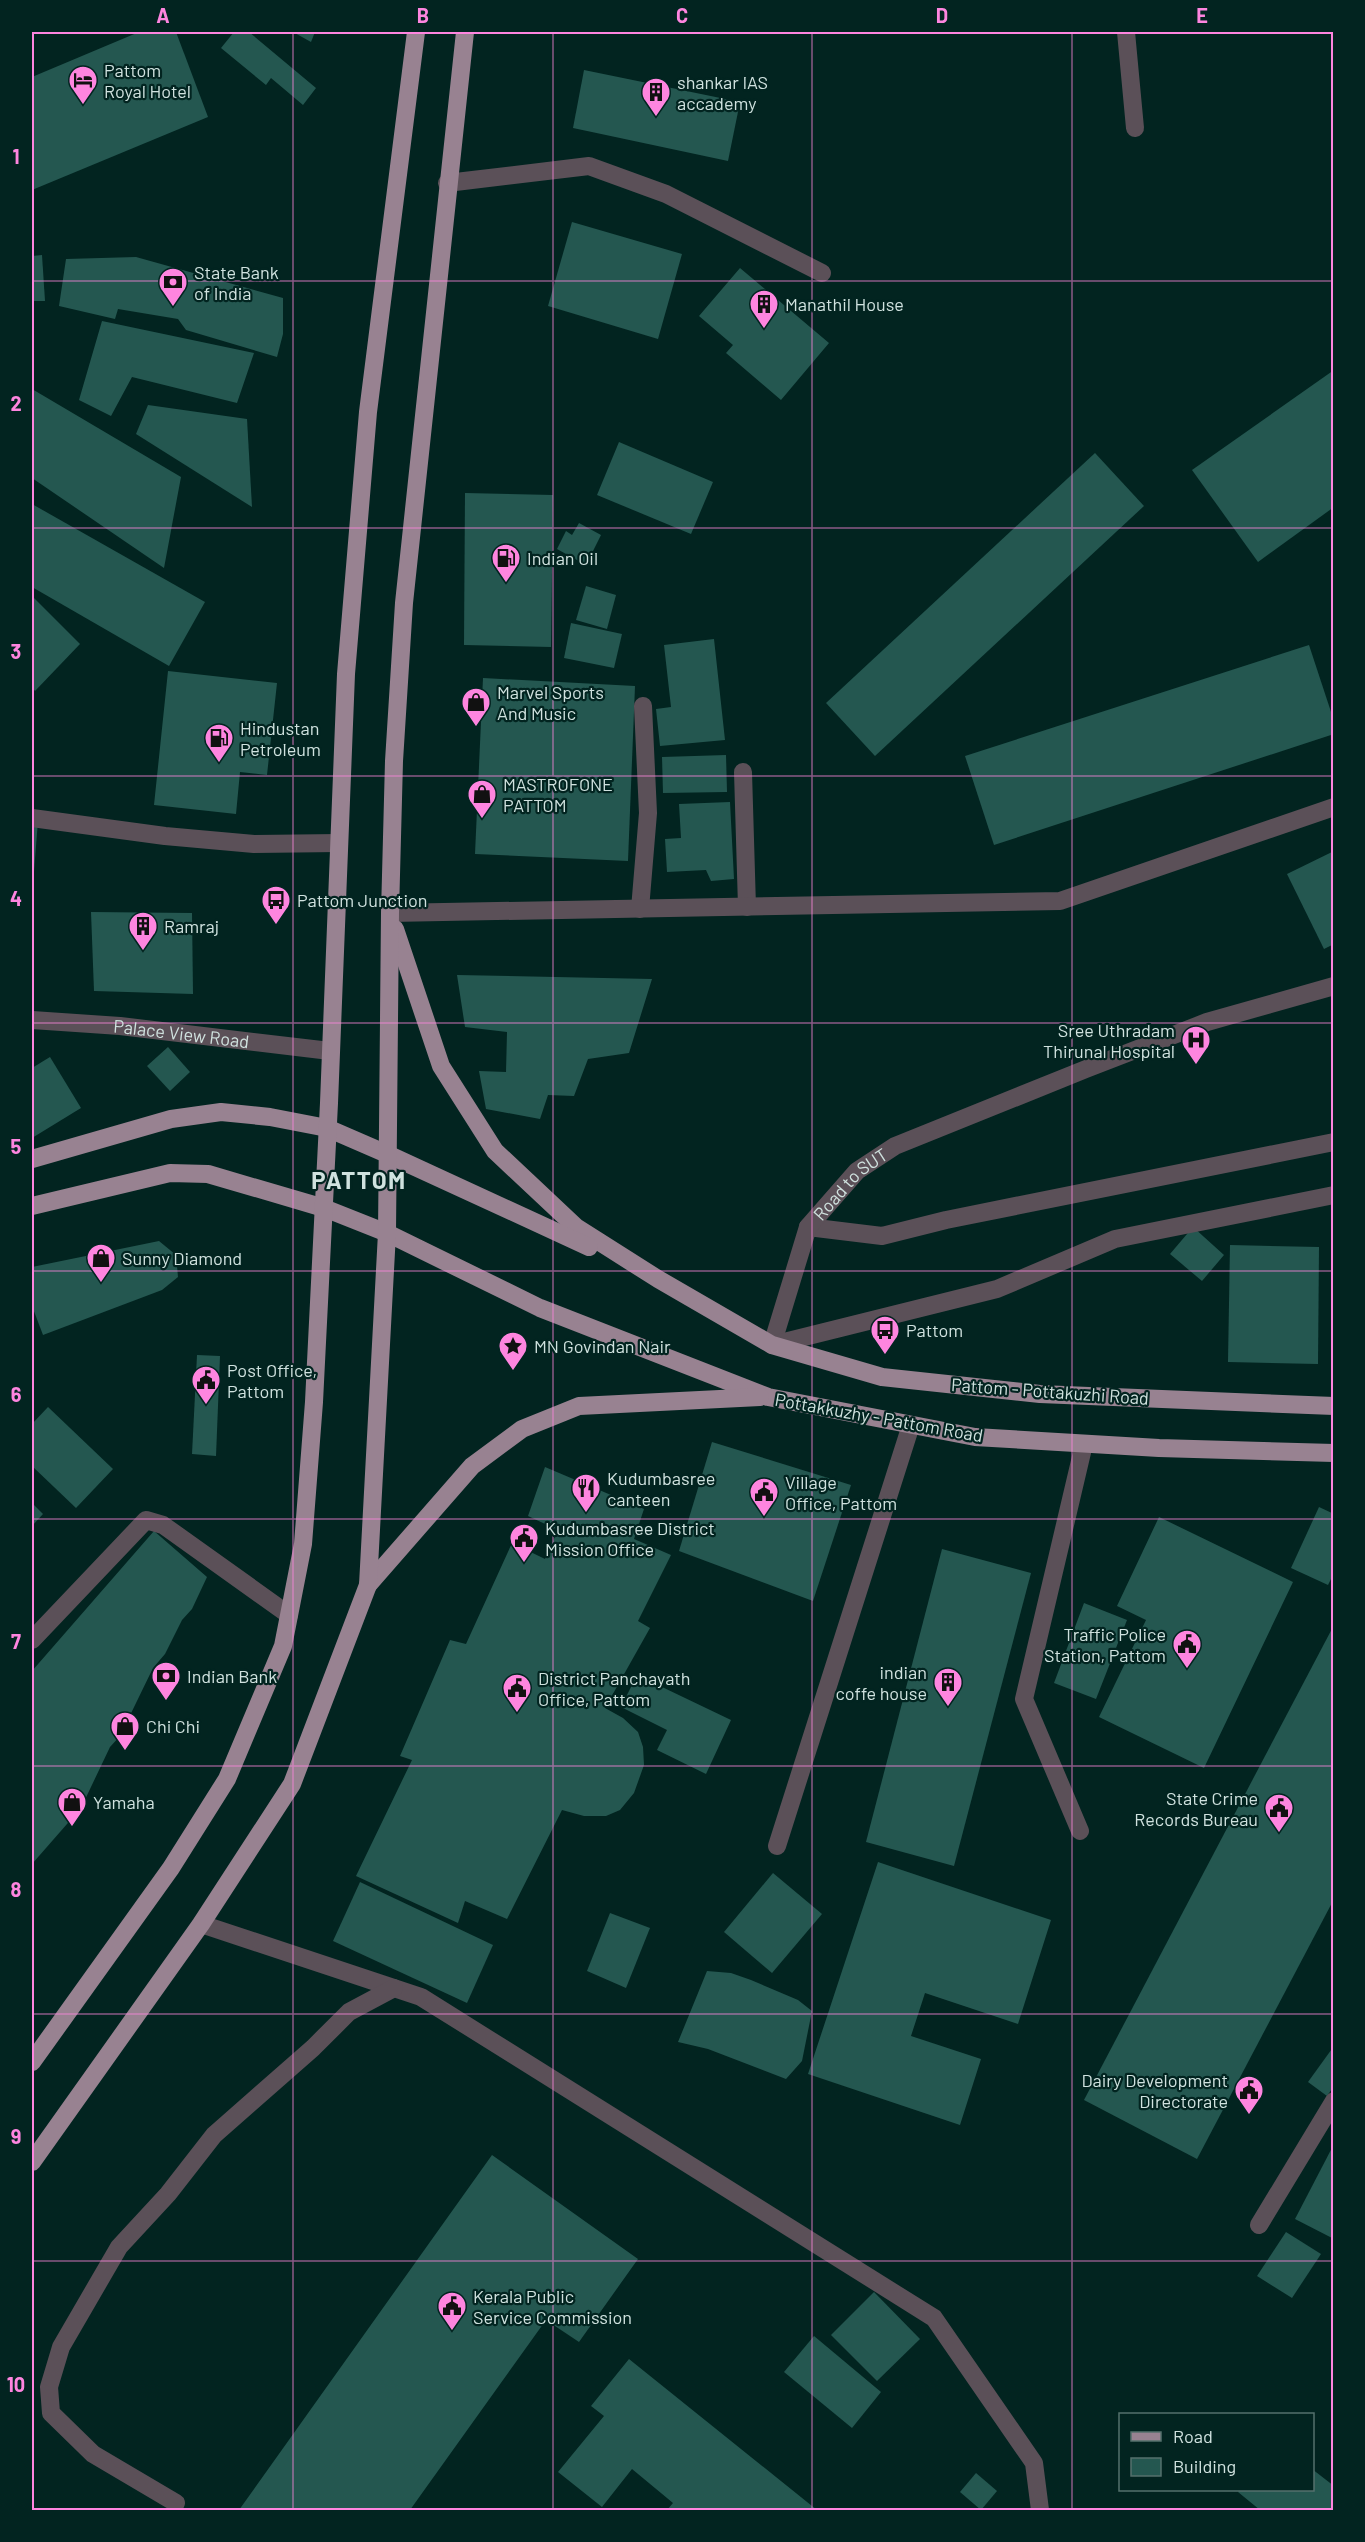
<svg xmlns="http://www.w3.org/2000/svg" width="1365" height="2542" viewBox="0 0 1365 2542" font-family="Barlow,sans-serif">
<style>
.building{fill:#245750}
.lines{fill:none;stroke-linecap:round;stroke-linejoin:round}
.minor{stroke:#5b5058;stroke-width:18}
.major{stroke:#988291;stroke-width:18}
.grid{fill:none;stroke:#fe85df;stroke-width:1.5;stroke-opacity:0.55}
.labels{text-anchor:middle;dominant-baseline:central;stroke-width:4.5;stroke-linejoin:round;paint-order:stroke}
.poi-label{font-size:18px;fill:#d0e2df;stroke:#022420;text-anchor:start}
.street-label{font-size:18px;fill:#d0e2df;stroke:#022420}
.district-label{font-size:24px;font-weight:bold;letter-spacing:1.5px;fill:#d0e2df;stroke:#022420}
.neatline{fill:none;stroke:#fe85df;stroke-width:2}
.grid-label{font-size:20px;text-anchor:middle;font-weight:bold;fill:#fe85df}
</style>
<rect width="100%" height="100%" fill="#022420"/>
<g class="building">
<path d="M139 32H176L208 117 32 190V77Z"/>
<path d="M234 32H249L316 88 303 105 271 78 266 85 221 48Z"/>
<path d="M293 32H315L311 42Z"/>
<path d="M584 70 740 102 728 161 573 128Z"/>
<path d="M572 222 682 254 658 339 548 306Z"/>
<path d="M42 255 45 301H32V256Z"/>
<path d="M136 257 283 298V334L277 357 186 330 178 319 118 309 115 319 59 306 66 259Z"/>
<path d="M740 268 829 343 781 400 726 353 733 345 699 316Z"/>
<path d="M102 321 254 353 237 403 132 377 111 416 79 400Z"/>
<path d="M1334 370V507L1258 562 1192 470Z"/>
<path d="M32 389 181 477 164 568 32 478Z"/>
<path d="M148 405 247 419 252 507 136 434Z"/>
<path d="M619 442 713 482 691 534 597 495Z"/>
<path d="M1095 453 1144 506 875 756 826 703Z"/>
<path d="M465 493 553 495 551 647 464 645Z"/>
<path d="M32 504 205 602 169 666 32 587Z"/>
<path d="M579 523 601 535 586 565 557 549 566 531 572 535Z"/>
<path d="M586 586 616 595 607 629 576 620Z"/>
<path d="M32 596 80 644 35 691 32 687Z"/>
<path d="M571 623 622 634 614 668 564 658Z"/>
<path d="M714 639 725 740 660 746 656 709 671 707 664 645Z"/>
<path d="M1309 645 1334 721V734L994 845 965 756Z"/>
<path d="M168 671 277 683 267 775 240 772 236 814 154 805Z"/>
<path d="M483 678 635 686 628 861 475 854Z"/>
<path d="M726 755 727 792 663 793 662 757Z"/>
<path d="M730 802 734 879 711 881 706 870 667 872 665 839 681 838 679 804Z"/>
<path d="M32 821H38L33 884H32Z"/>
<path d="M1334 851V944L1324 949 1287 874Z"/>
<path d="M91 912 192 913 193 994 94 991Z"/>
<path d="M457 975 652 979 629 1053 588 1059 574 1096 548 1095 540 1119 486 1109 479 1071 506 1072 507 1032 465 1027Z"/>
<path d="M168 1047 190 1072 170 1091 147 1066Z"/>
<path d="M50 1057 81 1108 32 1138V1068Z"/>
<path d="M1193 1227 1224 1255 1202 1281 1170 1254Z"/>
<path d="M159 1241 176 1255 178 1277 162 1290 43 1335 32 1306V1267Z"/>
<path d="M1230 1245 1319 1247 1318 1364 1228 1362Z"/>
<path d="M197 1355 220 1356 216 1456 192 1454Z"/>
<path d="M48 1407 113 1469 76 1508 32 1466V1424Z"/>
<path d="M712 1442 851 1485 813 1601 679 1551Z"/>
<path d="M545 1467 644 1509 634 1539 671 1555 638 1621 650 1628 605 1708 623 1718 638 1732 643 1747 644 1765 634 1793 620 1810 606 1816H584L562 1810 507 1919 465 1901 458 1923 356 1876 412 1760 400 1756 450 1640 466 1644 512 1543 545 1559 558 1530 528 1516Z"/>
<path d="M32 1503 43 1514 32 1526Z"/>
<path d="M1319 1507 1334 1514V1573L1328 1585 1291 1568Z"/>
<path d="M1159 1517 1293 1582 1204 1768 1099 1717 1146 1620 1117 1606Z"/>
<path d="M154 1531 207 1577 192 1609 182 1620 165 1654 153 1668 120 1736 110 1747 81 1808 32 1864V1671Z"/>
<path d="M942 1549 1031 1573 954 1866 866 1842Z"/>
<path d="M1084 1603 1127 1620 1096 1699 1054 1683Z"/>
<path d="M1334 1625V1899L1197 2159 1084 2100Z"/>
<path d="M637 1675 731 1720 706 1774 657 1750 667 1730 621 1707Z"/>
<path d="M878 1862 1051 1920 1018 2024 925 1993 911 2036 981 2059 960 2125 808 2074Z"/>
<path d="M773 1873 822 1914 772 1973 724 1932Z"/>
<path d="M360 1882 493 1945 467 2003 333 1941Z"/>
<path d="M610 1913 650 1928 626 1988 587 1971Z"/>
<path d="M707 1971 731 1973 751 1980 798 2000 812 2011 802 2061 786 2079 708 2049 678 2042Z"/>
<path d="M1334 2046V2086L1327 2096 1308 2082Z"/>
<path d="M1334 2144V2239L1295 2219Z"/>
<path d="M492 2155 638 2259 579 2342 546 2320 410 2510H239Z"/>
<path d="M1286 2232 1321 2254 1292 2298 1257 2276Z"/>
<path d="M874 2292 920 2339 877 2381 831 2335Z"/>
<path d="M814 2336 881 2392 852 2428 784 2372Z"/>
<path d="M629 2359 817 2510H667L673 2503 632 2469 602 2507 558 2472 604 2416 591 2406Z"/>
<path d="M1312 2469 1334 2486V2510H1260L1238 2492 1240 2490H1312Z"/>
<path d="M976 2473 997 2491 981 2510 960 2492Z"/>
</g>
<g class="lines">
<g class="minor">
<path d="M1126 32 1135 128"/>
<path d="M447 183 589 166 666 194 822 273"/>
<path d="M743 772 747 907"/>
<path d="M32 818 165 836 254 844 339 843"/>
<path d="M640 909 648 813 643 706"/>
<path d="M390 913 1060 901 1334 807"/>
<path id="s1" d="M32 1020 120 1026 330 1051"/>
<path d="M808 1227 882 1236 946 1220 1334 1142"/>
<path id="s2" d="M772 1345 808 1227 857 1171 895 1146 1086 1069 1207 1022 1334 986"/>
<path d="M772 1345 997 1289 1115 1239 1334 1195"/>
<path d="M32 1640 146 1520 163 1525 289 1615"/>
<path d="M1080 1831 1024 1699 1084 1444"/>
<path d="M777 1846 911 1425"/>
<path d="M201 1924 421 1997 934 2318 1034 2463 1040 2510"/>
<path d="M1259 2225 1334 2101"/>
<path d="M176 2503 93 2454 51 2413 49 2387 61 2347 119 2247 168 2194 214 2135 313 2048 349 2012 394 1988"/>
</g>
<g class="major">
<path d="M395 929 441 1066 495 1151 576 1227 658 1279 772 1345 882 1377 1040 1394 1334 1406"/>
<path d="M32 1159 171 1119 221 1112 270 1117 327 1128 387 1154 589 1247"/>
<path d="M32 1206 170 1173 208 1174 324 1208 387 1233 540 1308 768 1397 975 1437 1159 1448 1334 1453"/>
<path d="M368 1585 472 1466 522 1429 579 1406 760 1397"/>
<path d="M32 2062 171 1868 227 1779 283 1646 303 1544 314 1402 329 1103 346 674 368 412 416 32"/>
<path d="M32 2162 201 1924 292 1784 368 1585 387 1233 390 913 394 761 404 603 465 32"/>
</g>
</g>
<path class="grid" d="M293 32V2510M553 32V2510M812 32V2510M1072 32V2510M32 281H1334M32 528H1334M32 776H1334M32 1023H1334M32 1271H1334M32 1519H1334M32 1766H1334M32 2014H1334M32 2261H1334"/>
<defs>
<g id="hotel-pin" transform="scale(1.5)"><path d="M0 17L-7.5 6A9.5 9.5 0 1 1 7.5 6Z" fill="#fe85df" stroke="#022420"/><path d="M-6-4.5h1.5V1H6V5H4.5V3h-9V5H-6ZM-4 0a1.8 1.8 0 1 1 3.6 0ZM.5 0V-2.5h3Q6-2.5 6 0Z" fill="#111"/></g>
<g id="building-pin" transform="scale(1.5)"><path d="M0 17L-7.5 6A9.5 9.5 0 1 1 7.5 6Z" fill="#fe85df" stroke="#022420"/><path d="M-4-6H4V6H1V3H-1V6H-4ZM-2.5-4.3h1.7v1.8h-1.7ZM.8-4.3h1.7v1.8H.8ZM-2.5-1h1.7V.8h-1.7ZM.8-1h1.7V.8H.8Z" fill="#111"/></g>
<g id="bank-pin" transform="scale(1.5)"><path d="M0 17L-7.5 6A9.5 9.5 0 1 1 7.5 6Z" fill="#fe85df" stroke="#022420"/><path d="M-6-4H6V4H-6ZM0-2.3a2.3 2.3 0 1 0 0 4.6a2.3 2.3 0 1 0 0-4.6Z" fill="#111"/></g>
<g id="fuel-pin" transform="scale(1.5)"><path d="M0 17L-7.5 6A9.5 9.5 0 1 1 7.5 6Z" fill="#fe85df" stroke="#022420"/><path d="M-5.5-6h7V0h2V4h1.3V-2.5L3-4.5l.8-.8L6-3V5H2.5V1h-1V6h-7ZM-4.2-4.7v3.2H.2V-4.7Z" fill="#111"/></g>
<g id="shop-pin" transform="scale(1.5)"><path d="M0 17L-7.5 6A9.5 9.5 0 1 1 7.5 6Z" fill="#fe85df" stroke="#022420"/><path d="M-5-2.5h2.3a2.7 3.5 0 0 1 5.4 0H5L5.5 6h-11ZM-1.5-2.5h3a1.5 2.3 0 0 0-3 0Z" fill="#111"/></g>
<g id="bus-pin" transform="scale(1.5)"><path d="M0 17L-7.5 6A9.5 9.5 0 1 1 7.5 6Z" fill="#fe85df" stroke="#022420"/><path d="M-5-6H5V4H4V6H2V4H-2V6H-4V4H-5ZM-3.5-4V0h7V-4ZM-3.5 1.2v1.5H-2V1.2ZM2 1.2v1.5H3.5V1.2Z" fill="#111"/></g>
<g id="hospital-pin" transform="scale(1.5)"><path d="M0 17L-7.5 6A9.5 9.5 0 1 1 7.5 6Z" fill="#fe85df" stroke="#022420"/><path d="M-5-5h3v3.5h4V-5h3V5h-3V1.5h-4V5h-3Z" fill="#111"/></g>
<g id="sight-pin" transform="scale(1.5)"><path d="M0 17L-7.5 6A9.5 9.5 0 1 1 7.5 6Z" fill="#fe85df" stroke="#022420"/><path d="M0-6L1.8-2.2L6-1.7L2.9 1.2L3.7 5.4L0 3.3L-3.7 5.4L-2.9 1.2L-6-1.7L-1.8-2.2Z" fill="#111"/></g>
<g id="civic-pin" transform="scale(1.5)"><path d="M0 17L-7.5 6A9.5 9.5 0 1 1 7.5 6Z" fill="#fe85df" stroke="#022420"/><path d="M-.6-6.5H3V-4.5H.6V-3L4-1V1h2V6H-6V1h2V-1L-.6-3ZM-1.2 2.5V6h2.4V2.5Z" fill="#111"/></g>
<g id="restaurant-pin" transform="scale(1.5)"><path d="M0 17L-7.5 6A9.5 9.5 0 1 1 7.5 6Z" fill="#fe85df" stroke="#022420"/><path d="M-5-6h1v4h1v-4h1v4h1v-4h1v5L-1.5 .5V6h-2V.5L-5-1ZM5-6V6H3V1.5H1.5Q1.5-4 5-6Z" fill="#111"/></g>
</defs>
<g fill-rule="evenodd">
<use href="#hotel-pin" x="83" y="80"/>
<use href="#building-pin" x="656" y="92"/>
<use href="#bank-pin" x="173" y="282"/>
<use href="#building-pin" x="764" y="304"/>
<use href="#fuel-pin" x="506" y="558"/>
<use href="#shop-pin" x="476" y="702"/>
<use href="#fuel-pin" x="219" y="738"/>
<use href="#shop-pin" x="482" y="794"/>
<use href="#bus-pin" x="276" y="900"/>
<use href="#building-pin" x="143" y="926"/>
<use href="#hospital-pin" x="1196" y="1040"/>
<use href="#shop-pin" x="101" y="1258"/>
<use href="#bus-pin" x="885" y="1330"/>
<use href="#sight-pin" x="513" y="1346"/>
<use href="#civic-pin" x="206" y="1380"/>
<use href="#restaurant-pin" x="586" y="1488"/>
<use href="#civic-pin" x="764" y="1492"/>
<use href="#civic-pin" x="524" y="1538"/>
<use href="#civic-pin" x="1187" y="1644"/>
<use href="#bank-pin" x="166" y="1676"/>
<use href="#building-pin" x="948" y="1682"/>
<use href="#civic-pin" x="517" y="1688"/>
<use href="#shop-pin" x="125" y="1726"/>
<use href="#shop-pin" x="72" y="1802"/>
<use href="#civic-pin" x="1279" y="1808"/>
<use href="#civic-pin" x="1249" y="2090"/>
<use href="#civic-pin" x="452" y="2306"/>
</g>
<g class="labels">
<g class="poi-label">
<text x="104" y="70">Pattom<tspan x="104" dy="21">Royal Hotel</tspan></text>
<text x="677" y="82">shankar IAS<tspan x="677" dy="21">accademy</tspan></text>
<text x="194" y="272">State Bank<tspan x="194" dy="21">of India</tspan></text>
<text x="785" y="304">Manathil House</text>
<text x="527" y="558">Indian Oil</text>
<text x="497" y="692">Marvel Sports<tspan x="497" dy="21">And Music</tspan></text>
<text x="240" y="728">Hindustan<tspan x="240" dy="21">Petroleum</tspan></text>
<text x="503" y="784">MASTROFONE<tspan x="503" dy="21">PATTOM</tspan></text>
<text x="297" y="900">Pattom Junction</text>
<text x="164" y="926">Ramraj</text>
<text x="1175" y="1030" text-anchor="end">Sree Uthradam<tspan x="1175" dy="21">Thirunal Hospital</tspan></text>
<text x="122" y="1258">Sunny Diamond</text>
<text x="906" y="1330">Pattom</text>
<text x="534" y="1346">MN Govindan Nair</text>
<text x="227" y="1370">Post Office,<tspan x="227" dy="21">Pattom</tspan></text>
<text x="607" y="1478">Kudumbasree<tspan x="607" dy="21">canteen</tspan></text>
<text x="785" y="1482">Village<tspan x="785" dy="21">Office, Pattom</tspan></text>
<text x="545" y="1528">Kudumbasree District<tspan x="545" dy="21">Mission Office</tspan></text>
<text x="1166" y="1634" text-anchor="end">Traffic Police<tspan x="1166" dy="21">Station, Pattom</tspan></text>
<text x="927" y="1672" text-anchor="end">indian<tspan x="927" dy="21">coffe house</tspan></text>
<text x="187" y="1676">Indian Bank</text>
<text x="538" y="1678">District Panchayath<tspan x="538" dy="21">Office, Pattom</tspan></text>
<text x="146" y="1726">Chi Chi</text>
<text x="1258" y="1798" text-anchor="end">State Crime<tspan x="1258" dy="21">Records Bureau</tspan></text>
<text x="93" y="1802">Yamaha</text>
<text x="1228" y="2080" text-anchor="end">Dairy Development<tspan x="1228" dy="21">Directorate</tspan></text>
<text x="473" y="2296">Kerala Public<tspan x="473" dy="21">Service Commission</tspan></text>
</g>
<g class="street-label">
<text stroke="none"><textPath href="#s1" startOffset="150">Palace View Road</textPath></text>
<text stroke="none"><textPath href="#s2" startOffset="184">Road to SUT</textPath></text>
<text transform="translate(1050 1391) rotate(4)">Pattom - Pottakuzhi Road</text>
<text transform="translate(879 1417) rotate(10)">Pottakkuzhy - Pattom Road</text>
</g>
<g class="district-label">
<text x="359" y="1179">PATTOM</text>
</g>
</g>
<rect width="1365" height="2542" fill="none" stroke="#022420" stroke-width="66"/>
<rect x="1119" y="2413" width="195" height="78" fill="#022420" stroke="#54706c" stroke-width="1.5"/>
<rect x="1131" y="2432" width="30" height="9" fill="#988291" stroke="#54706c" stroke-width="1.5"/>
<text x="1173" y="2443" font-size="18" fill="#d0e2df">Road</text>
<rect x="1131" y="2458" width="30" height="18" fill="#245750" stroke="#54706c" stroke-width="1.5"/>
<text x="1173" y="2473" font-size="18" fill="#d0e2df">Building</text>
<rect x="33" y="33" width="1299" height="2476" class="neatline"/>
<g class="grid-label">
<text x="163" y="23">A</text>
<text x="423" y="23">B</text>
<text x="682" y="23">C</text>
<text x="942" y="23">D</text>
<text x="1202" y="23">E</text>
<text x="16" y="164">1</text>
<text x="16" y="411">2</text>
<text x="16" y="659">3</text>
<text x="16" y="906">4</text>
<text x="16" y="1154">5</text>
<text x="16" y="1402">6</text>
<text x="16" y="1649">7</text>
<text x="16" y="1897">8</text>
<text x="16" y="2144">9</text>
<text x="16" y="2392">10</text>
</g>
</svg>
